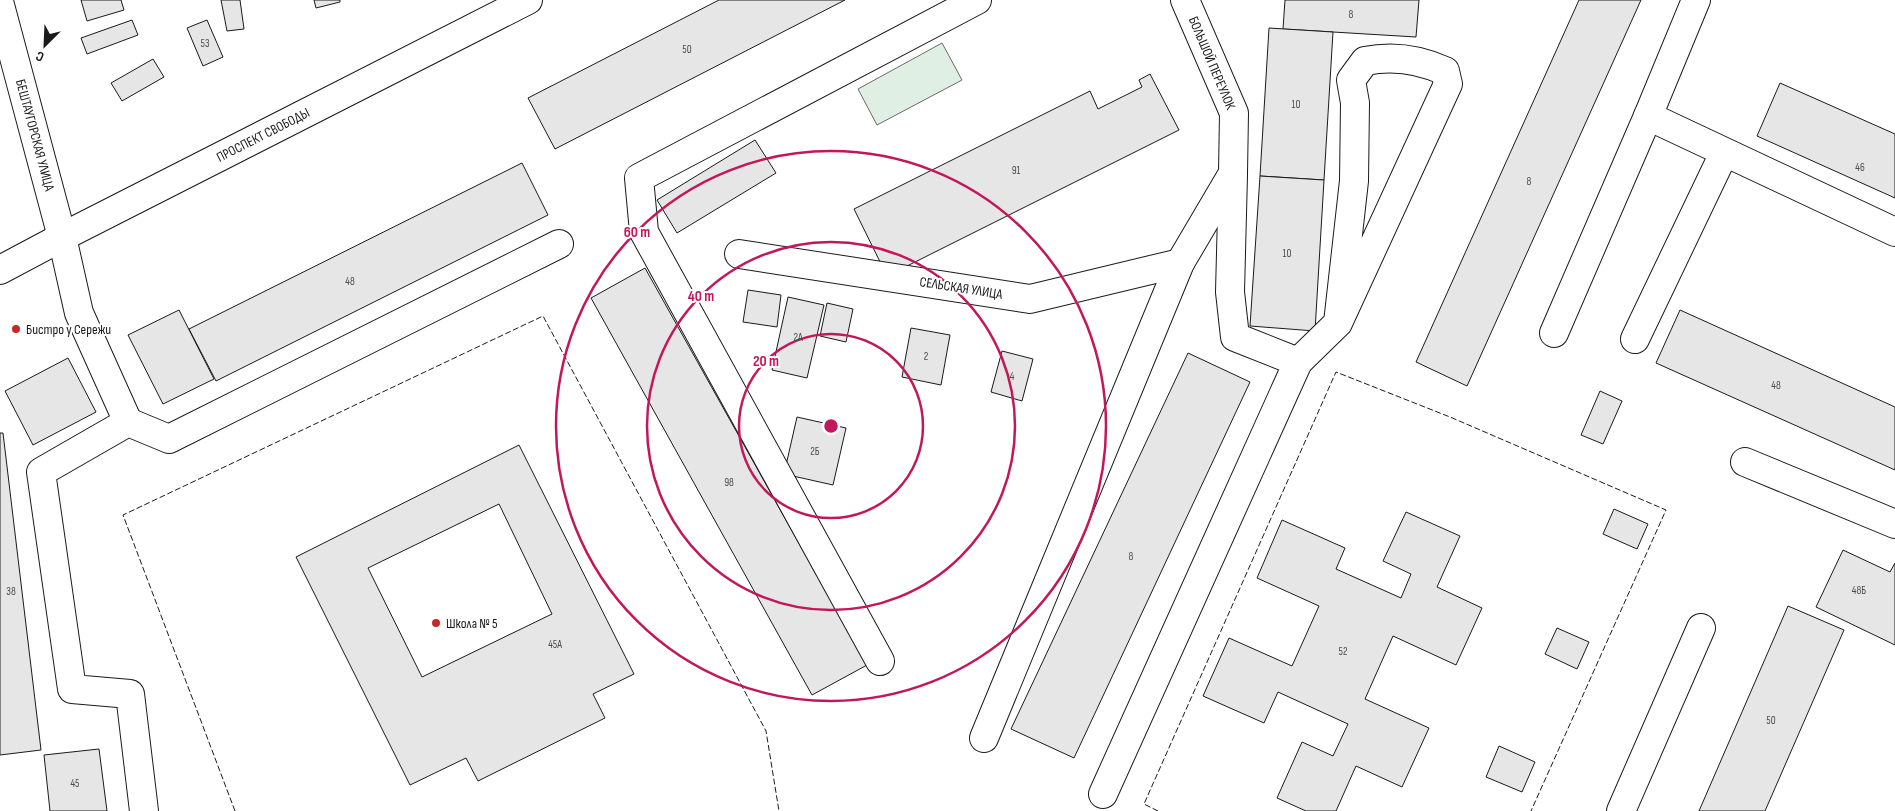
<svg xmlns="http://www.w3.org/2000/svg" width="1895" height="811" viewBox="0 0 1895 811" font-family="'Sofia Sans Condensed',sans-serif">
<style>
.green{fill:#e0efe3;stroke:#6a6a6a}
.building{fill:#e6e6e6;stroke:#1a1a1a;fill-rule:evenodd}
.lines{fill:none;stroke-linecap:round;stroke-linejoin:round}
.minor-casing{stroke:#1a1a1a;stroke-width:30}
.minor{stroke:#fff;stroke-width:28}
.fence{stroke:#1a1a1a;stroke-width:1;stroke-dasharray:6 2.5;stroke-linecap:butt}
.ring{fill:none;stroke:#c2185b;stroke-width:2.5}
.poi-dot{fill:#c62828;stroke:#fff;stroke-width:2}
.labels{text-anchor:middle;dominant-baseline:central;stroke-width:4;stroke-linejoin:round;paint-order:stroke}
.number-label{font-size:11px;fill:#4d4d4d}
.street-label{font-size:14px;fill:#1a1a1a;stroke:#fff}
.poi-label{font-size:14px;fill:#1a1a1a;stroke:#fff;text-anchor:start}
.centre{fill:#c2185b;stroke:#fff;stroke-width:2.5}
.ring-label{font-size:15px;text-anchor:middle;font-weight:bold;fill:#c2185b;stroke:#fff;stroke-width:4;stroke-linejoin:round;paint-order:stroke}
</style>
<rect width="100%" height="100%" fill="#fff"/>
<path class="green" d="M942 43 962 80 877 125 858 89Z"/>
<g class="building">
<path d="M81 0H121L124 10 87 21Z"/>
<path d="M221 0H240L244 29 227 31Z"/>
<path d="M314 0H340V2L316 8Z"/>
<path d="M719 0H845L555 149 528 98Z"/>
<path d="M1285 0H1419L1416 37 1283 29Z"/>
<path d="M1579 0H1641L1467 386 1416 362Z"/>
<path d="M132 20 138 35 87 54 81 38Z"/>
<path d="M207 20 223 57 203 66 187 28Z"/>
<path d="M1269 28 1333 32 1324 180 1260 176Z"/>
<path d="M153 59 164 77 122 101 111 83Z"/>
<path d="M1150 74 1179 130 887 276 854 209 1090 91 1098 109 1142 87 1139 80Z"/>
<path d="M1780 83 1895 134V198L1757 136Z"/>
<path d="M755 140 776 173 677 233 657 200Z"/>
<path d="M522 163 548 215 216 381 189 329Z"/>
<path d="M1260 176 1324 180 1315 331 1250 326Z"/>
<path d="M645 268 867 665 812 695 591 298Z"/>
<path d="M748 290 781 295 777 327 743 322Z"/>
<path d="M788 297 824 305 807 378 772 370Z"/>
<path d="M827 303 853 309 846 342 820 336Z"/>
<path d="M179 310 214 379 163 404 128 335Z"/>
<path d="M1680 310 1895 407V470L1656 363Z"/>
<path d="M911 328 950 335 941 385 902 377Z"/>
<path d="M1002 351 1033 359 1022 401 991 392Z"/>
<path d="M1188 353 1250 382 1074 758 1011 729Z"/>
<path d="M68 358 96 412 33 445 5 391Z"/>
<path d="M1600 391 1622 401 1603 444 1581 435Z"/>
<path d="M797 417 846 428 833 485 784 474Z"/>
<path d="M0 433H3L41 750 0 755Z"/>
<path d="M519 445 634 674 593 694 605 718 478 781 466 758 410 785 296 557ZM499 504 552 614 422 677 368 568Z"/>
<path d="M1614 509 1648 524 1637 549 1603 534Z"/>
<path d="M1406 512 1460 536 1437 587 1482 608 1456 665 1393 636 1365 699 1429 728 1402 787 1356 766 1336 811H1306L1277 798 1302 742 1333 756 1348 724 1278 692 1264 723 1203 696 1229 638 1292 666 1319 606 1257 578 1282 520 1345 548 1336 569 1401 598 1411 574 1383 561Z"/>
<path d="M1843 550 1890 572 1895 563V645L1816 607Z"/>
<path d="M1788 606 1844 630 1765 811H1699Z"/>
<path d="M1557 628 1589 642 1577 669 1545 654Z"/>
<path d="M1499 746 1535 762 1522 792 1486 777Z"/>
<path d="M99 749 107 811H50L44 755Z"/>
</g>
<g class="lines">
<g class="minor-casing">
<g id="minor">
<path d="M0 5 62 237 79 313 128 422"/>
<path d="M1648 116 1895 232"/>
<path d="M739 254 1030 299 1180 263"/>
<path d="M0 270 62 237 528 0"/>
<path d="M1554 333 1648 116 1696 0"/>
<path d="M1635 339 1724 153"/>
<path d="M1298 362 1338 323 1448 84 1445 71C1419 59 1394 55 1365 61L1351 80 1355 103 1354 181 1338 323"/>
<path d="M1745 462 1895 524"/>
<path d="M880 661 644 232 639 178 977 0"/>
<path d="M984 738 1180 263 1233 173 1234 113 1185 0"/>
<path d="M1103 794 1298 362 1235 337 1230 292 1233 175"/>
<path d="M144 811 130 694 72 689 41 472 128 422 169 439 559 244"/>
<path d="M1621 811 1701 628"/>
</g>
</g>
<use href="#minor" class="minor"/>
<g class="fence">
<path d="M235 811 123 515 543 316 766 731 779 811"/>
<path d="M1158 811 1144 804 1336 372 1450 417 1666 510 1531 811"/>
</g>
</g>
<g class="ring">
<circle cx="831" cy="426" r="92"/>
<circle cx="831" cy="426" r="184"/>
<circle cx="831" cy="426" r="275"/>
</g>
<g class="poi-dot">
<circle cx="16" cy="329" r="5"/>
<circle cx="436" cy="623" r="5"/>
</g>
<g class="labels">
<g class="number-label">
<text x="1351" y="14">8</text>
<text x="205" y="43">53</text>
<text x="687" y="49">50</text>
<text x="1296" y="104">10</text>
<text x="1860" y="167">46</text>
<text x="1016" y="170">91</text>
<text x="1529" y="181">8</text>
<text x="1287" y="253">10</text>
<text x="350" y="281">48</text>
<text x="798" y="337">2А</text>
<text x="926" y="356">2</text>
<text x="1012" y="376">4</text>
<text x="1776" y="385">48</text>
<text x="815" y="451">2Б</text>
<text x="729" y="482">98</text>
<text x="1131" y="556">8</text>
<text x="1859" y="590">48Б</text>
<text x="11" y="591">38</text>
<text x="555" y="644">45А</text>
<text x="1343" y="651">52</text>
<text x="1771" y="720">50</text>
<text x="75" y="783">45</text>
</g>
<g class="street-label">
<text transform="translate(1212 63) rotate(67)">БОЛЬШОЙ ПЕРЕУЛОК</text>
<text transform="translate(35 135) rotate(75)">БЕШТАУГОРСКАЯ УЛИЦА</text>
<text transform="translate(263 135) rotate(-27)">ПРОСПЕКТ СВОБОДЫ</text>
<text transform="translate(961 288) rotate(9)">СЕЛЬСКАЯ УЛИЦА</text>
</g>
<g class="poi-label">
<text x="26" y="329">Бистро у Сережи</text>
<text x="446" y="623">Школа № 5</text>
</g>
</g>
<circle cx="831" cy="426" r="8" class="centre"/>
<g class="ring-label">
<text x="637" y="237">60 m</text>
<text x="701" y="301">40 m</text>
<text x="766" y="366">20 m</text>
</g>
<g transform="translate(45 45) rotate(204)" stroke="#ffffff" stroke-width="4" paint-order="stroke">
<path d="M0-4L9 19L0 12L-9 19Z" fill="#1a1a1a"/>
<text y="-8" font-size="14" font-weight="bold" text-anchor="middle" fill="#1a1a1a">С</text>
</g>
</svg>
